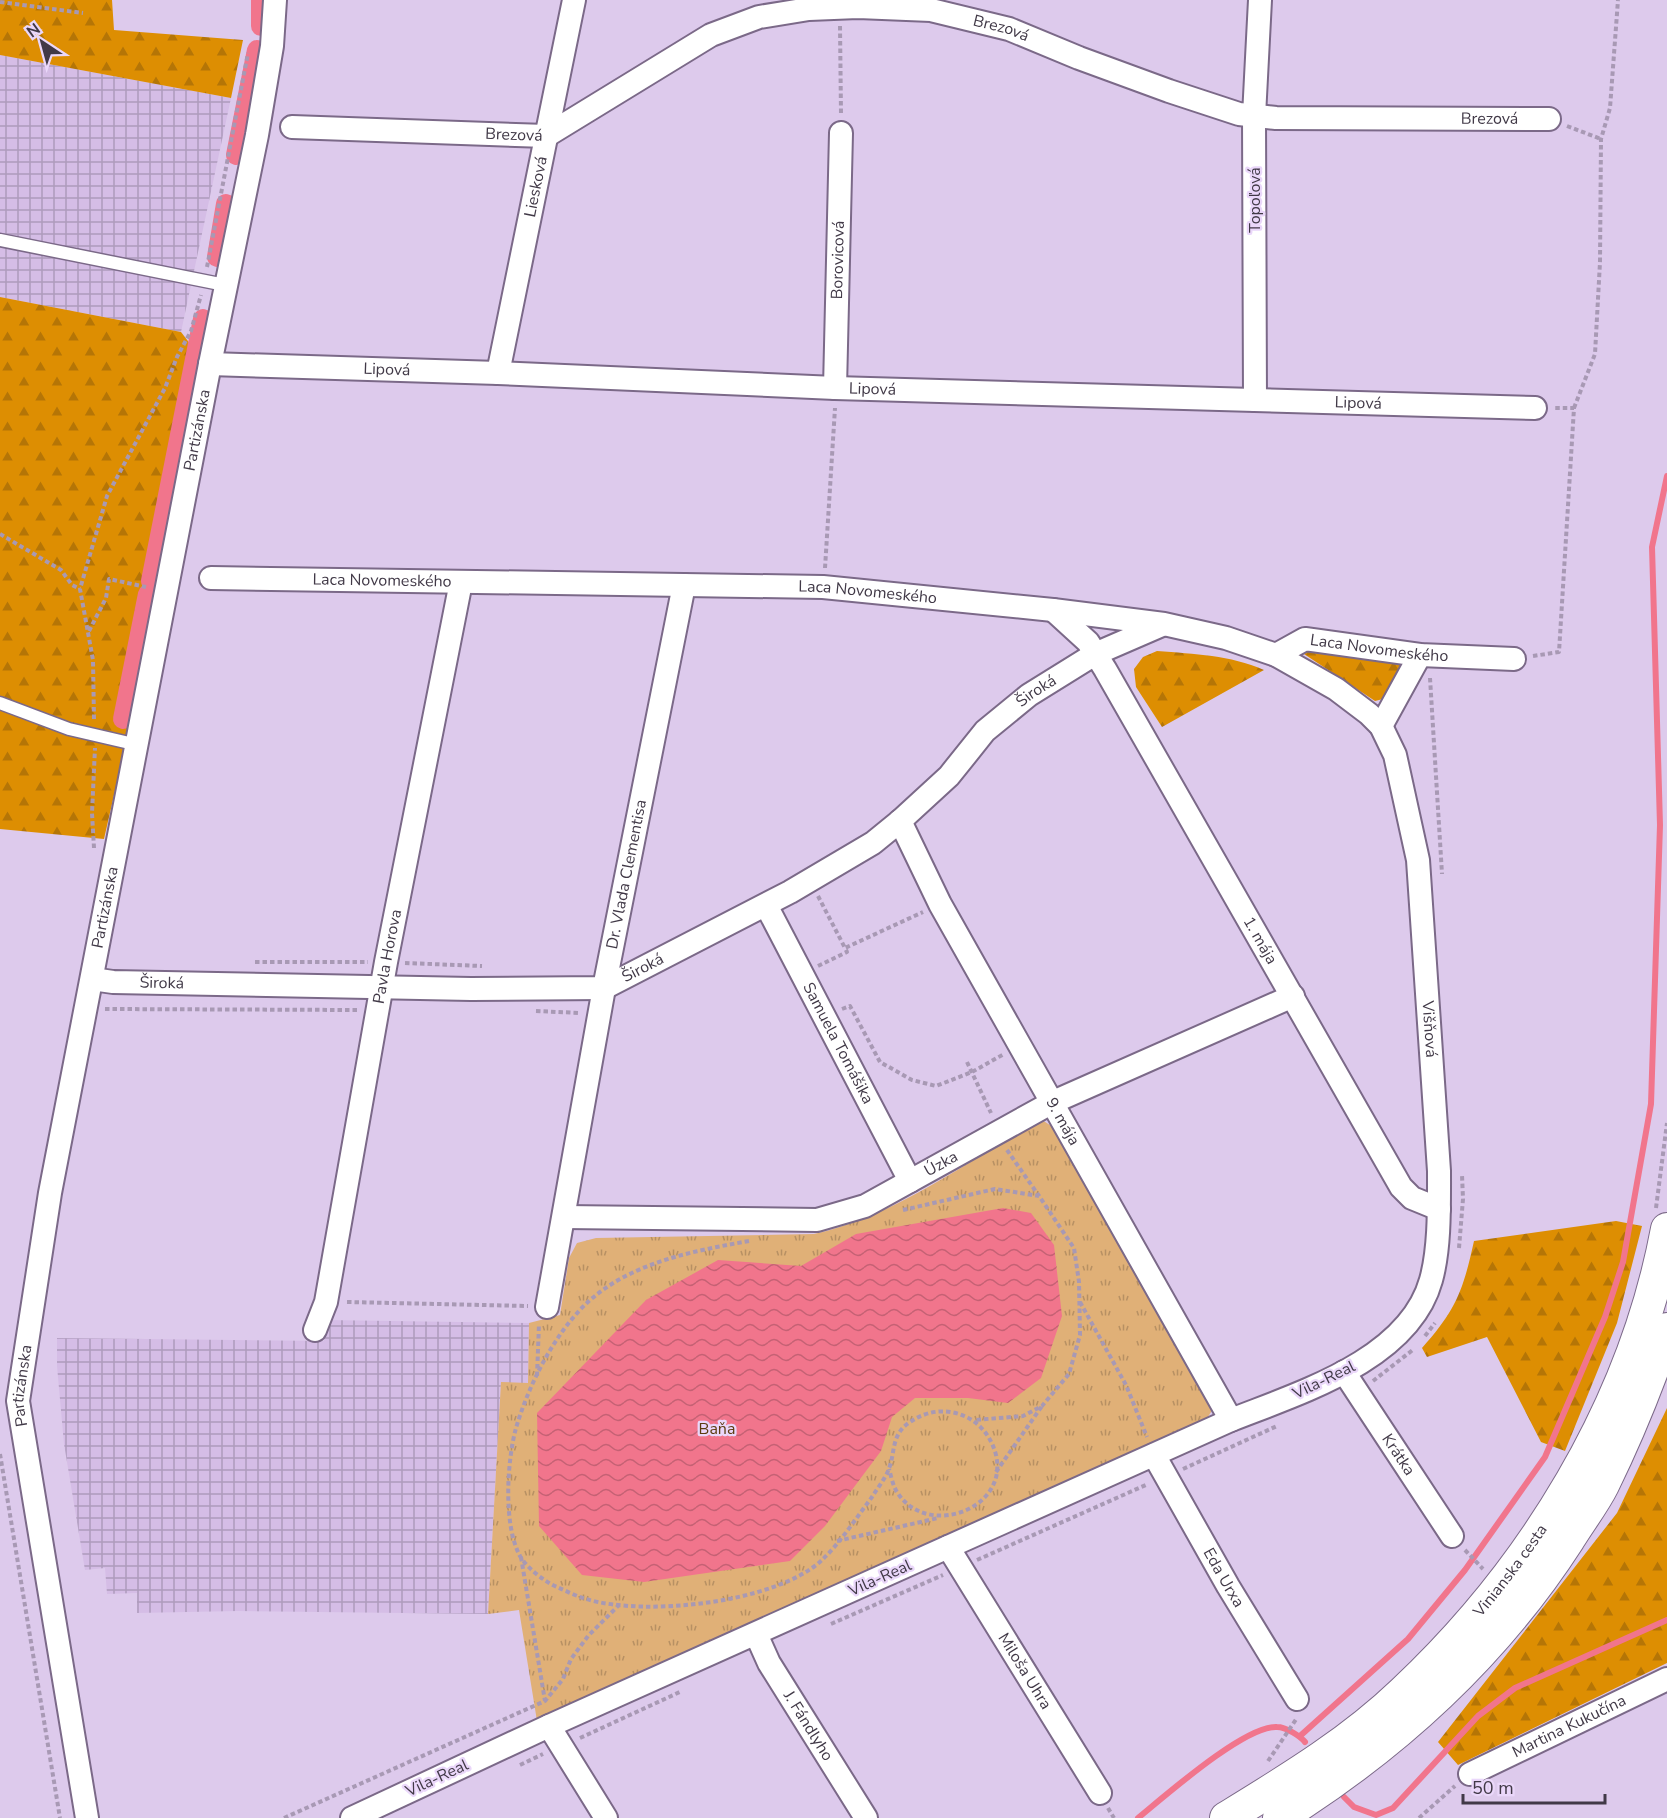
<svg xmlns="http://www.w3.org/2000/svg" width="1667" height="1818" viewBox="0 0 1667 1818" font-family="'Nunito Sans',sans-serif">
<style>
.industrial{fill:url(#industrial-grid)}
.forest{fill:url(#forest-firs)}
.park{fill:url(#park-tufts)}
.water{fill:url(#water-waves)}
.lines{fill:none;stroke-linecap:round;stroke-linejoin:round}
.stream{stroke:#f1758c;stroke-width:6}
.canal{stroke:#f1758c;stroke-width:20}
.lane-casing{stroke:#7b6988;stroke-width:15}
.street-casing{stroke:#7b6988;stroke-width:26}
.secondary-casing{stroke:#7b6988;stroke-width:34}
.path{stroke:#a899b4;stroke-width:4;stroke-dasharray:4.5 3;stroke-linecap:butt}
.lane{stroke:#fff;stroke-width:12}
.street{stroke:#fff;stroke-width:22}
.secondary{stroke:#fff;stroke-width:32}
.labels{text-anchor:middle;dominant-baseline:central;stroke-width:4.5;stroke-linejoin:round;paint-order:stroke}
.street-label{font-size:16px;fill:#413947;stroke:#ead7fa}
.park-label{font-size:16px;fill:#5c3c0f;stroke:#ead7fa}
</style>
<defs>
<pattern id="industrial-grid" width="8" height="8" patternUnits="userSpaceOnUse" patternTransform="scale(1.5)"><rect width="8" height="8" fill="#d5bde6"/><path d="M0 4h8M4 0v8" fill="none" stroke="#ae9bbc"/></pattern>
<pattern id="forest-firs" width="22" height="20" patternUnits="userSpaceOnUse" patternTransform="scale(1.5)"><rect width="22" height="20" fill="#dd8e02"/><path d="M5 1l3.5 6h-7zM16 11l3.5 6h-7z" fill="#b57506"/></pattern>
<pattern id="park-tufts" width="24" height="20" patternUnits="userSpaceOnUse" patternTransform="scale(1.5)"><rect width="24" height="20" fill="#e0b077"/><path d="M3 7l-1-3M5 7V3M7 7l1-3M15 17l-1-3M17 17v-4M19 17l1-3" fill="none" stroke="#b79063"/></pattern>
<pattern id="water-waves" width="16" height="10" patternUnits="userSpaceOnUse" patternTransform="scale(1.5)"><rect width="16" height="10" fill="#f1758c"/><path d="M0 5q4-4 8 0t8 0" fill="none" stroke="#c56174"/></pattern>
</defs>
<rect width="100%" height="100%" fill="#ddcaec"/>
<g class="industrial">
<path d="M0 55 231 98 181 332 0 297Z"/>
<path d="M325 1320 529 1323 528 1383H501L488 1614 238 1611 137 1613V1593L107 1594 105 1568 85 1570 64 1444 57 1366V1338L324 1341Z"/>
</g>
<g class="forest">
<path d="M0 0H112L114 30 243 40 231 98 0 55Z"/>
<path d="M0 297 181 332 201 358 128 734 104 839 0 829Z"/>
<path d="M1157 651C1195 654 1230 655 1264 670L1162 727 1136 687 1134 669 1143 657Z"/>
<path d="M1307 651 1396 661 1402 665 1383 699 1375 701 1304 654Z"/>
<path d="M1616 1221 1642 1226 1617 1323 1565 1451 1541 1442 1487 1337 1427 1357 1422 1348C1456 1310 1463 1291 1474 1241Z"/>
<path d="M1667 1408V1663L1458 1765 1438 1742 1617 1513Z"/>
</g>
<path class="park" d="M1042 1120 1053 1127 1211 1402V1412L1206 1420 537 1721 519 1610 488 1614 501 1382 528 1383 529 1323 560 1315 569 1258 577 1243 596 1238 814 1234C897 1216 968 1160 1042 1120Z"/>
<path class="water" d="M1003 1208 1031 1213 1054 1245 1062 1316 1041 1378 1008 1403 968 1398H915L892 1417 881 1451 825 1526 790 1561 644 1582 582 1575 539 1526 537 1413 646 1300 718 1260 801 1266 856 1234Z"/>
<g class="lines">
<g class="stream">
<path d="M1300 1736 1408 1639 1465 1570 1545 1457 1605 1317 1623 1262 1651 1104 1660 825 1652 547 1667 476"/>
<path d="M1344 1797 1354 1807 1376 1815 1393 1808 1478 1716 1515 1688 1667 1620"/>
<path d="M1138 1818C1165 1796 1245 1725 1277 1727 1286 1727 1300 1736 1305 1742"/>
</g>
<g class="canal">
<path d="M261 0V26"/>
<path d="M236 155 257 50"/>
<path d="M217 257 226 204"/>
<path d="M151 581 203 319"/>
<path d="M123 719 148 594"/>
</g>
<g class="lane-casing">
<g id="lane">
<path d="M0 240 225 285"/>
<path d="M0 703 69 729 138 745"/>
</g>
</g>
<g class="street-casing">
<g id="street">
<path id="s1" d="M292 127 546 136 711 35 759 17 809 9 858 7 931 10 1009 29 1079 58 1169 91 1239 114 1276 118 1549 119"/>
<path id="s2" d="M210 364 498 373 835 388 1535 408"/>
<path id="s3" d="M498 373 574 0"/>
<path id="s4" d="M835 388 841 133"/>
<path d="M1255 400 1254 116 1260 0"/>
<path id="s5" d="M211 578 823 587 1053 610 1164 624 1226 638 1276 655 1336 689 1369 714 1381 726 1395 755 1418 860 1439 1171C1439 1205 1440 1248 1431 1280 1409 1360 1299 1393 1231 1420L549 1726 352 1818"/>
<path id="s6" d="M1053 610 1088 642 1105 669 1401 1187 1412 1198 1439 1209"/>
<path id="s7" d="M1276 655 1305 639 1420 655 1514 659"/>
<path d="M1381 726 1420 655"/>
<path id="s8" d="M900 821 940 904 1231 1420"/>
<path id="s9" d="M766 905 910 1181"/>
<path id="s10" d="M92 979 113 982 471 989 604 988 790 892 873 843 900 821 949 776 985 731 1029 695 1095 654 1162 625"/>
<path id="s11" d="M564 1217 817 1220 865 1206 1051 1103 1293 996"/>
<path id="s12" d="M547 1307 604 988 684 585"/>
<path id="s13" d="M315 1330 326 1302 386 962 461 582"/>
<path id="s14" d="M1344 1372 1452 1536"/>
<path id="s15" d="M1154 1455 1228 1586 1297 1699"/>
<path id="s16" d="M948 1547 1100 1793"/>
<path id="s17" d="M756 1634 769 1663 866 1818"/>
<path d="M549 1726 606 1818"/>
<path id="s18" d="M1470 1774 1667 1679"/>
<path id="s19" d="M87 1818 18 1401 50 1193 210 364 257 135 272 46 275 0"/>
</g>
</g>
<g class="secondary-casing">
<g id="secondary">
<path id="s20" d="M1226 1818C1288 1780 1351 1742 1403 1692 1533 1570 1634 1406 1667 1229"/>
<path d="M1279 1818C1394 1746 1495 1654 1569 1539 1580 1521 1594 1503 1603 1485 1628 1434 1649 1382 1667 1329"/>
</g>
</g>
<g class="path">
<path d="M0 2 83 13"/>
<path d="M840 26 841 114"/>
<path d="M1567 126 1601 139"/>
<path d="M207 267 248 53"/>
<path d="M1574 408 1595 354 1600 262 1601 139 1610 108 1618 0"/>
<path d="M0 534 61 570 72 585 80 589"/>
<path d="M825 568 835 408"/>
<path d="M89 631 106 598 109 579 146 587"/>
<path d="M1533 656 1559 652 1574 408H1555"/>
<path d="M1430 678 1442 874"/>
<path d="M94 719 93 660 80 589 107 496 165 388 177 357 191 331 201 295"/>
<path d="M94 848 92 813 95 748"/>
<path d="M818 896 845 948"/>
<path d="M255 962H368"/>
<path d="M405 963 482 966"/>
<path d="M818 966 847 952 845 948 923 912"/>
<path d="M105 1009 358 1010"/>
<path d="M842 1009 850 1006 880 1062 912 1080 936 1086 972 1072 1004 1054"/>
<path d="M536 1011 580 1013"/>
<path d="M967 1062 991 1113"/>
<path d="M1007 1150 1039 1196"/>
<path d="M1656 1208 1667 1123"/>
<path d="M903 1210 995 1189 1039 1196 1074 1248 1079 1282 1080 1335 1069 1374 1042 1406 1023 1416 975 1420"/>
<path d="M749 1241C693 1251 633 1262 589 1301 555 1332 529 1384 516 1428 507 1461 503 1525 520 1556 527 1568 545 1582 557 1587 566 1591 576 1596 586 1599 645 1617 776 1603 822 1560 840 1543 857 1517 872 1497 877 1489 884 1480 888 1471 896 1453 890 1435 910 1422 943 1399 986 1415 996 1455 1009 1510 926 1539 897 1492 893 1486 891 1476 889 1469"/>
<path d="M1459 1248 1463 1199 1462 1175"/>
<path d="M347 1302 528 1306"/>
<path d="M1080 1302 1126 1385 1147 1437"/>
<path d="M1425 1336 1435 1323"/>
<path d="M537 1376 539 1324"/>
<path d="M1373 1381 1414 1349"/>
<path d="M0 1454 60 1818"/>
<path d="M1183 1469 1277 1426"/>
<path d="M996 1472 1042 1406"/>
<path d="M837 1541 938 1518"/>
<path d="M1465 1550 1483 1569"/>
<path d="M521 1557 545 1701"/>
<path d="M977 1560 1148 1484"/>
<path d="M831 1624 943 1575"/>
<path d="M580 1738 682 1691"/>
<path d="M1268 1761 1297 1718"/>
<path d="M520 1765 543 1754"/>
<path d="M1108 1808 1114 1818"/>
<path d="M284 1818 545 1701 563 1679 571 1659 588 1636 619 1605"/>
<path d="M1419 1818 1455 1786"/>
</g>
<use href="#lane" class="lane"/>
<use href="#street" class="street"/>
<use href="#secondary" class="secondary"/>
</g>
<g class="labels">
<g class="street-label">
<text stroke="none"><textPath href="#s1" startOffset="744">Brezová</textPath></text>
<text stroke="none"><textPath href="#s1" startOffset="1248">Brezová</textPath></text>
<text stroke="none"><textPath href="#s1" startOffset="222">Brezová</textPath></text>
<text stroke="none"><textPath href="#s3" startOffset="190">Liesková</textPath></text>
<text transform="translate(1255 200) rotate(-90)">Topoľová</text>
<text stroke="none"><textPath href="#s4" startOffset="128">Borovicová</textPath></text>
<text stroke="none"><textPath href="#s2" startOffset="177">Lipová</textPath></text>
<text stroke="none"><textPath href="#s2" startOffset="663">Lipová</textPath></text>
<text stroke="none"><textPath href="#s2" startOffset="1149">Lipová</textPath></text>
<text stroke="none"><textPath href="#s19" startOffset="1410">Partizánska</textPath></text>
<text stroke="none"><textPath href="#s5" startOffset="171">Laca Novomeského</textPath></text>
<text stroke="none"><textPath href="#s5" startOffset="657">Laca Novomeského</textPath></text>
<text stroke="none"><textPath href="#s7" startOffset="108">Laca Novomeského</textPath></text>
<text stroke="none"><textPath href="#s10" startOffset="1042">Široká</textPath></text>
<text stroke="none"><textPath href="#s12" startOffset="440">Dr. Vlada Clementisa</textPath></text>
<text stroke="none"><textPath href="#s19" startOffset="924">Partizánska</textPath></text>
<text stroke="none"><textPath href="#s6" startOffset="392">1. mája</textPath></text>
<text stroke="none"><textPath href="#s13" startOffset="381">Pavla Horova</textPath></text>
<text stroke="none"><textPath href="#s10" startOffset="556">Široká</textPath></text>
<text stroke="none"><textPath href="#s10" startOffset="70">Široká</textPath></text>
<text stroke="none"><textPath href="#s5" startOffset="1508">Višňová</textPath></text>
<text stroke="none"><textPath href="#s9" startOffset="156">Samuela Tomášika</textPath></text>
<text stroke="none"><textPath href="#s8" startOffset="342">9. mája</textPath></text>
<text stroke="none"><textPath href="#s11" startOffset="390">Úzka</textPath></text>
<text transform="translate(1324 1380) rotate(-26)">Vila-Real</text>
<text stroke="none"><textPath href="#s19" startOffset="438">Partizánska</textPath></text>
<text stroke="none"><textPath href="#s14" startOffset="99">Krátka</textPath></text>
<text stroke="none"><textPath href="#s20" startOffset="380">Vinianska cesta</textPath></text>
<text transform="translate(880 1578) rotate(-24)">Vila-Real</text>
<text stroke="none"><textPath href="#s15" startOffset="141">Eda Urxa</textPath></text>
<text stroke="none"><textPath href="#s16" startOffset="146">Miloša Uhra</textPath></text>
<text stroke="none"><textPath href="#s17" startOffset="106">J. Fándlyho</textPath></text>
<text stroke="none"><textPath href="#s18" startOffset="110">Martina Kukučína</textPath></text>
<text transform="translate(437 1778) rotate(-25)">Vila-Real</text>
</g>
<g class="park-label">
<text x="717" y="1429">Baňa</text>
</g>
</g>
<g transform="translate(42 42) rotate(324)" stroke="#ead7fa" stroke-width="4.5" paint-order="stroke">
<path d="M0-4.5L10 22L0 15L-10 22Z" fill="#413947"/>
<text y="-9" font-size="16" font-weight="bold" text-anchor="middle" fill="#413947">N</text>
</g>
<path d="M1463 1794v9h142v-9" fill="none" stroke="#413947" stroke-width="3"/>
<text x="1472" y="1794" font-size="18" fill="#413947" stroke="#ead7fa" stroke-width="4.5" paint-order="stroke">50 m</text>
</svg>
